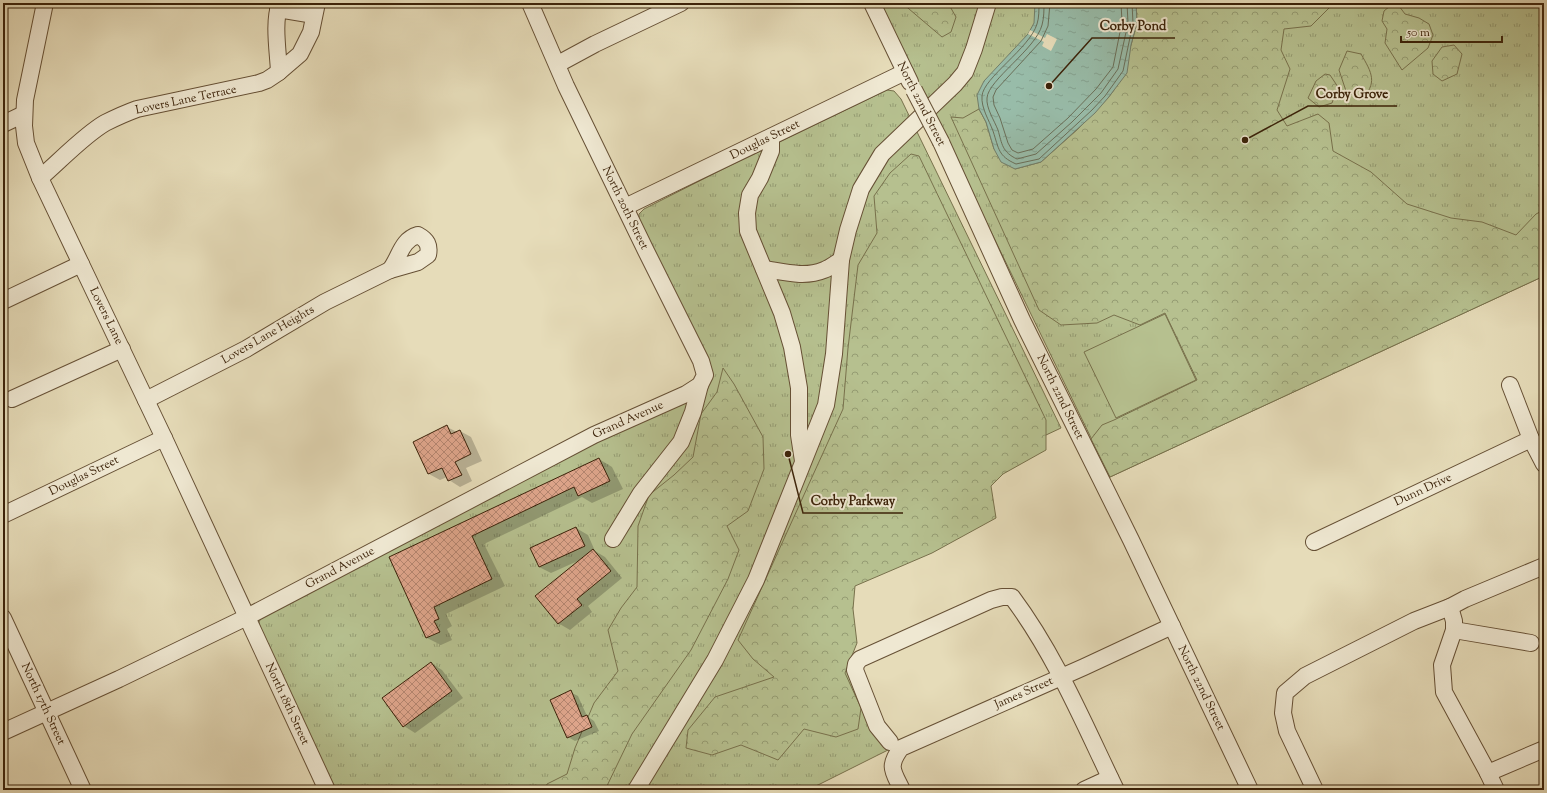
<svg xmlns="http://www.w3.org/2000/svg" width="1547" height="793" viewBox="0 0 1547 793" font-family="'Sorts Mill Goudy',serif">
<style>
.grass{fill:url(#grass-tufts);stroke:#78714c}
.forest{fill:url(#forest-crowns);stroke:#78714c}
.pitch{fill:#b6c08f;stroke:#78714c}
.water{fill:url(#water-ripples);stroke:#737e69}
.pier{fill:#e6dcb9}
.shadow{fill:#0003}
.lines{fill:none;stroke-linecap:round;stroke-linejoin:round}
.shore{stroke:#6a6f59;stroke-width:1}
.building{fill:url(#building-cross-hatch);stroke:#3b2209}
.minor-casing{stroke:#665035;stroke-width:18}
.minor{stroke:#efe8d2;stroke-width:16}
.minor-bridge-casing{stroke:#665035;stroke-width:18;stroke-linecap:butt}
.minor-bridge{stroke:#efe8d2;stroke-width:16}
.labels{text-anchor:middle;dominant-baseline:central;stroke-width:4;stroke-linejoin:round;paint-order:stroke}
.street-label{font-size:12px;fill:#3b2209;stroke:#efe8d2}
.leader{fill:none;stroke:#3b2209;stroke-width:1.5}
.callout-dot{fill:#3b2209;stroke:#efe8d2;stroke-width:1.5}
.callout-label{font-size:13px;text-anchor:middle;font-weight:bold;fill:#3b2209;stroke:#efe8d2;stroke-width:4;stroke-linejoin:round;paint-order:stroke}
</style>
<defs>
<pattern id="grass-tufts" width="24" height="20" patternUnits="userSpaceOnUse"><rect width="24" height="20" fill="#b6c08f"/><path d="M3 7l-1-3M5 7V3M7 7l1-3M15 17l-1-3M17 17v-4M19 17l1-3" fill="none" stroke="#959c73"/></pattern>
<pattern id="forest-crowns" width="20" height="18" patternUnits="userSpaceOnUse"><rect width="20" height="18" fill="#b6c08f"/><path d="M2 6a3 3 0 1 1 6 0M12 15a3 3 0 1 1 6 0" fill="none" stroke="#959c73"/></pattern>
<pattern id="water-ripples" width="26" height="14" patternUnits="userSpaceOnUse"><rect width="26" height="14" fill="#98bca9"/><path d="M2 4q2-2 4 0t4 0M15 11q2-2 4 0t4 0" fill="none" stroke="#84a190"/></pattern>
<pattern id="building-cross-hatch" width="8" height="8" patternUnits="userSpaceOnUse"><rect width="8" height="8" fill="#dda48a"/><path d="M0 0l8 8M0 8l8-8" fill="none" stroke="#b4856f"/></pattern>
</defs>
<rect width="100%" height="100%" fill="#e6dcb9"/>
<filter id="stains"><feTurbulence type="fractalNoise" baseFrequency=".005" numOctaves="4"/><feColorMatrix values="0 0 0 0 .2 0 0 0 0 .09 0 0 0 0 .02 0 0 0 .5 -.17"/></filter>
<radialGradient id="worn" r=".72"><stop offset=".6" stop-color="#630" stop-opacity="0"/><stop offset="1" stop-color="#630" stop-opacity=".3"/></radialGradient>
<g class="grass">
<path d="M880 3H1544V276L1110 477Z"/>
<path d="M887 90 894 91 901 99 1061 428 967 472 819 589 888 750 808 790H335L260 627 259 622 261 618 712 375 709 360 639 220V214L644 209 729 166Z"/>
</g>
<g class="forest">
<path d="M902 3H948L956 17 951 32 942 37Z"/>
<path d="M1136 3H1334L1311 26 1284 29 1281 50 1290 69 1277 110 1287 126 1318 114 1329 123 1333 151 1371 172 1407 204 1451 218 1482 222 1516 235 1536 214 1544 210V276L1110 477 1091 439 1102 425 1114 420 1197 380 1165 313 1140 325 1114 315 1097 323 1061 325 1039 310 951 117 963 118 979 109 986 122 994 149 1015 169 1041 162 1078 129 1108 98 1114 90 1131 45 1137 23Z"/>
<path d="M1390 6H1399L1405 14 1419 18 1429 24 1433 35 1428 48 1402 70 1385 43 1387 29 1382 21 1384 11Z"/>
<path d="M1454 45 1462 54 1457 74 1442 81 1433 74 1432 61 1442 47Z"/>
<path d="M1347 51 1361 54C1372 73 1378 83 1361 100L1346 91 1339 70Z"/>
<path d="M1325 74 1330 75 1338 87 1332 103 1319 107 1308 98 1316 81Z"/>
<path d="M911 154 919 156 1046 420V450L1003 474 991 486 996 518 932 553 855 586 853 609 857 643 845 673 861 708 858 729 836 737 804 729 778 760 741 745 712 755 686 748 688 730 715 697 774 677 753 659 738 640 843 409 848 348 858 265 877 233 874 196 890 173Z"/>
<path d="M723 368 734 384 763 437 764 469 748 511 727 526 739 550 728 579 691 650 632 734 605 790H545L547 784 567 774 575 748 594 703 618 671 608 630 621 608 637 587 638 526 649 495 674 475 693 457 701 414 717 392Z"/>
</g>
<path class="pitch" d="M1165 314 1196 380 1116 418 1084 352Z"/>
<path class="water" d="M1035 3H1136L1137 23 1131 45 1127 73 1108 98 1095 113 1041 162 1015 169 1001 162 994 149 986 122 979 109 977 95 984 81 1028 34 1034 23Z"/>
<path class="pier" d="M1030 30 1045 38 1047 34 1057 39 1051 51 1042 46 1044 42 1028 34Z"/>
<g class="shadow">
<path d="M447 427 457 432 460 431 471 437 482 461 466 468 472 481 460 487 449 480 447 477 440 480 429 474 414 442Z"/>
<path d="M599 459 612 467 623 489 592 503 582 497 484 544 505 586 446 614 452 626 447 629 452 640 441 645 427 638 391 558Z"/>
<path d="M576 528 588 535 595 551 605 557 622 578 588 606 592 612 570 630 558 623 580 560 551 573 539 567Z"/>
<path d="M431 663 442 670 463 698 415 733 404 726Z"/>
<path d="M570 692 578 696 587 716 594 721 599 731 575 741 568 737Z"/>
</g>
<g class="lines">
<g class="shore">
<path d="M1039 3C1039 10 1039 18 1037 24 1030 48 983 78 982 96 981 108 989 120 993 131 999 149 998 156 1016 164L1039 159 1092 110 1105 96 1123 71 1133 23 1132 3"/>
<path d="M1044 3C1044 10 1044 18 1042 25 1036 49 988 80 987 98 986 108 994 120 998 130 1002 144 1002 152 1017 159L1036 154 1072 122 1101 93 1118 69 1128 23 1127 3"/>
<path d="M1050 3 1048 26 1041 41 996 90 993 97 994 105 1000 118 1008 143 1012 150 1018 153 1033 149 1068 118 1096 89 1113 67 1122 22 1121 3"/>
</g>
</g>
<g class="building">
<path d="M447 425 451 434 460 430 471 454 455 462 462 475 448 481 442 468 428 474 413 442Z"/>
<path d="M599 458 610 481 578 496 574 487 472 536 492 579 434 607 439 619 434 621 440 632 426 638 389 557Z"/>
<path d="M576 527 585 546 539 567 530 548Z"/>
<path d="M593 549 611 571 577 599 582 605 558 624 535 596Z"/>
<path d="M431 662 452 691 403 727 382 698Z"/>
<path d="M571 690 582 717 587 715 592 727 567 738 550 700Z"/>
</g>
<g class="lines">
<g class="minor-casing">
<g id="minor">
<path d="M45 3 25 100 24 126 26 143 40 178 81 264 164 438 327 790"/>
<path d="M280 3C273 23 278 50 279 72L300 54 311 32 317 3"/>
<path d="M872 3 910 82"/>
<path d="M278 9 314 15"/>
<path d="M558 64 595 44 681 3"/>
<path d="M3 124 24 114"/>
<path d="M771 137V151L760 178 750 195 747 213 748 231 782 313 792 347 799 388V435L803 461"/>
<path d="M941 142 1022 320 1131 540 1250 790"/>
<path d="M40 178C60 161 83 136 105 123 115 118 126 113 137 109L259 83 267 80 279 72"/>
<path d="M625 207 905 72"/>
<path d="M418 235C427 240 430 245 428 255L418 262 390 270C400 257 401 240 418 235Z"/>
<path d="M764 269C784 272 805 278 824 270 830 268 836 263 841 260"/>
<path d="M3 301 81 264"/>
<path d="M1510 385 1531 439 1544 464"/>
<path d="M12 399 122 349"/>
<path d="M146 400 246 349 325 302 390 270"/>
<path d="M3 515 164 438"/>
<path d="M613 539 641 493 681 442 693 412 700 385"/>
<path d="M1314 542 1531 439"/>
<path d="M1450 607 1454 621V630L1442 665 1444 692 1488 773 1496 790"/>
<path d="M3 618 83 790"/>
<path d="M1454 630 1531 643"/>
<path d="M3 732 119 679 247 617 594 435 686 394 700 385 705 375 701 361 646 251 566 86 530 3"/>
<path d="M890 742 877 726 855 670 856 664 860 659 991 600 1002 597H1012C1056 656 1084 724 1116 790"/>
<path d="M1488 773 1544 749"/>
<path d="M636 790 715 660 756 580 826 405 834 354 841 260 848 230 861 189 882 154 955 84 965 72 974 49 988 3"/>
<path d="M902 790C893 771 887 767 901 748L1084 667 1172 626"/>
<path d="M1084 790 1110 778"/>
<path d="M1315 790 1287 731 1283 713 1285 693 1305 676 1414 621 1450 607 1465 599 1544 566"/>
</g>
</g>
<use href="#minor" class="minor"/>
<g class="minor-bridge-casing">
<path id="minor-bridge" d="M914 90 941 142"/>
</g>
<use href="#minor-bridge" class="minor-bridge"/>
</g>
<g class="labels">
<g class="street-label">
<text transform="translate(186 100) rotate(-12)">Lovers Lane Terrace</text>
<text transform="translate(921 104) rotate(63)">North 22nd Street</text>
<text transform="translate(765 140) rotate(-26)">Douglas Street</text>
<text transform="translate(625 208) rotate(64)">North 20th Street</text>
<text transform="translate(106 316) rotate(64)">Lovers Lane</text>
<text transform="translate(268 335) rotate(-30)">Lovers Lane Heights</text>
<text transform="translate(1060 397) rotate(64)">North 22nd Street</text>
<text transform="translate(628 420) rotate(-24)">Grand Avenue</text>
<text transform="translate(84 476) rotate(-26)">Douglas Street</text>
<text transform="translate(1423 490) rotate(-25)">Dunn Drive</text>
<text transform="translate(340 568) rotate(-28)">Grand Avenue</text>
<text transform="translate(1201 688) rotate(64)">North 22nd Street</text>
<text transform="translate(1024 693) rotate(-24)">James Street</text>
<text transform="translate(43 704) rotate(65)">North 17th Street</text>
<text transform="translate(287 704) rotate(65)">North 18th Street</text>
</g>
</g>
<path class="leader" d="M1049 86L1092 38H1175M1245 140L1308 106H1397M788 454L803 513H903"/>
<g class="callout-dot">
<circle cx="1049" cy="86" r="4"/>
<circle cx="1245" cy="140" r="4"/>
<circle cx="788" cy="454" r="4"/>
</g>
<g class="callout-label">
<text x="1133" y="30">Corby Pond</text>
<text x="1352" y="98">Corby Grove</text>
<text x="853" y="505">Corby Parkway</text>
</g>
<rect width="1547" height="793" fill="none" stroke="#e6dcb9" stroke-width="16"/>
<rect x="4" y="4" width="1539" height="785" fill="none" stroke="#3b2209" stroke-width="2"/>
<rect x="8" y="8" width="1531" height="777" fill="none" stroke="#3b2209"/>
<path d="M1401 36v6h101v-6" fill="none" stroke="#3b2209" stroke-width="2"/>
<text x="1407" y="36" font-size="12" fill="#3b2209" stroke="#efe8d2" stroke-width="3" paint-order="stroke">50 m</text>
<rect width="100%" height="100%" filter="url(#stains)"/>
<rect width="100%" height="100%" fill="url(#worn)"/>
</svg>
